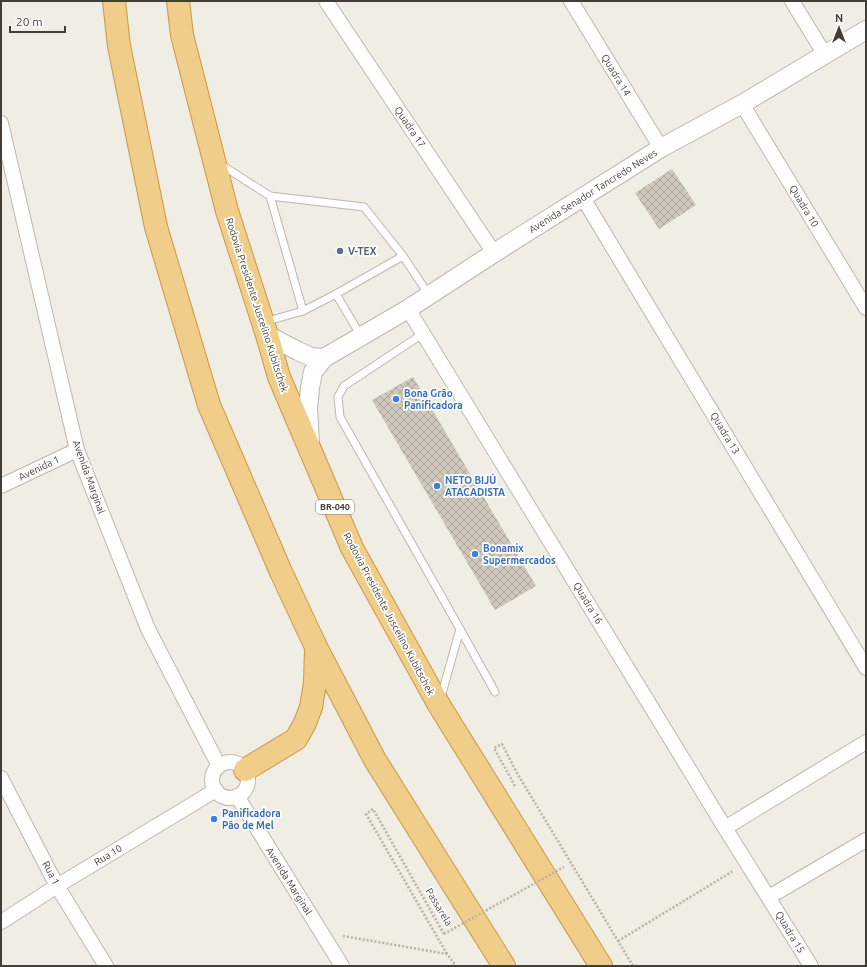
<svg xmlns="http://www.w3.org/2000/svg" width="867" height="967" viewBox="0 0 867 967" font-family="Ubuntu,sans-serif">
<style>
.building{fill:url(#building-cross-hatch)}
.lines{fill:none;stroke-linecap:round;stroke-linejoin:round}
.service-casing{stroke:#beb7ac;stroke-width:9}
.minor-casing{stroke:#beb7ac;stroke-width:16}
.tertiary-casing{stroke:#beb7ac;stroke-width:20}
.trunk-casing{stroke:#ca9745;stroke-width:24}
.path{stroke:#bbaf9c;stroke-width:2.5;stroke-dasharray:2 2;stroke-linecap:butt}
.service{stroke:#fff;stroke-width:7}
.minor{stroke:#fff;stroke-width:14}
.tertiary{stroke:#fff;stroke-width:18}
.trunk{stroke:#f0cd88;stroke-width:22}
.path-bridge{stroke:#bbaf9c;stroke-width:2.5;stroke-dasharray:2 2;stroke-linecap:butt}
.service-dot{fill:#5c6f8a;stroke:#fff;stroke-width:1.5}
.shop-dot{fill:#3f7fe0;stroke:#fff;stroke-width:1.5}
.labels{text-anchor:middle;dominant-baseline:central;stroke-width:3.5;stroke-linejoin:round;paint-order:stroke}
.shield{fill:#fff;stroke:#7b7772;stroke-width:1}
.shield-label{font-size:9px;font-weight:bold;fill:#423d36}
.street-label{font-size:10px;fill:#423d36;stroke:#fff}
.service-label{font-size:10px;font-weight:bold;fill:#4e5e75;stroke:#fff;text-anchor:start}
.shop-label{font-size:10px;font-weight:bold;fill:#366cbe;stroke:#fff;text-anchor:start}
</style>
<defs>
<pattern id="building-cross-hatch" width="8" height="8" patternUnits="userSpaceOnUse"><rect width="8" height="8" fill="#d1c8bc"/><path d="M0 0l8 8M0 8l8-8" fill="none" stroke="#aba49a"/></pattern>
</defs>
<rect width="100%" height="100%" fill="#f0ede5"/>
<g class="building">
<path d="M672 169 696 205 659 229 635 193Z"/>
<path d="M413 377 536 586 495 610 372 400Z"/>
</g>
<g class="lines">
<g class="service-casing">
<g id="service">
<path d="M220 164 270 196 364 207 403 256"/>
<path d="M270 196 303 311"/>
<path d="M264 322 303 311 336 294"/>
<path d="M424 333 344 386 338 397 340 417 460 629 441 697"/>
<path d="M361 336 336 294 403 256 429 295"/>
<path d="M460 629 495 692"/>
</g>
</g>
<g class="minor-casing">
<g id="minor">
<path d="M326 1 494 253"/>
<path d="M571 1 661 148"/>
<path d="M792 1 825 55"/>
<path d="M742 104 866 308"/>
<path d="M1 123 77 450 148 629 219 766"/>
<path d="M583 198 866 668"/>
<path d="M408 309 725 828 811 966"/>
<path d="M1 486 77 450"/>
<circle cx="230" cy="780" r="18"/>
<path d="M1 778 57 886 106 966"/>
<path d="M237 796 342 966"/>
<path d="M725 828 866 742"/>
<path d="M769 897 866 840"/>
<path d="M1 922 57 886 216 790"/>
</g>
</g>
<g class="tertiary-casing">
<g id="tertiary">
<path d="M267 335 298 351 311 357 324 358"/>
<path d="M310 443 308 409 310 388 313 372 324 358 408 309 494 253 661 148 742 104 866 30"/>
</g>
</g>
<g class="trunk-casing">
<g id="trunk">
<path d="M114 1 119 46 156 227 209 405 281 572 316 647 375 760 504 966"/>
<path d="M178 1 182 35 227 211 267 335 279 377 352 548 439 705 601 966"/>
<path d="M245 770 296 739 305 723 311 707 315 683 316 648"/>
</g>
</g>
<g class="path">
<path d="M515 786 494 748 502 744 517 773 633 966"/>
<path d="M444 934 373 809 366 814 447 954"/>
<path d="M343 936 447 954 456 966"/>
<path d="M618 941 733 871"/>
</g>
<use href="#service" class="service"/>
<use href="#minor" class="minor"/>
<use href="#tertiary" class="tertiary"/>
<use href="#trunk" class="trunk"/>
<path class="path-bridge" d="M444 934 564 867"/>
</g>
<circle class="service-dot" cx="340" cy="251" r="4"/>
<g class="shop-dot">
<circle cx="396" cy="399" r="4"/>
<circle cx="437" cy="486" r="4"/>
<circle cx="475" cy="554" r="4"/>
<circle cx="214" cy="819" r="4"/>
</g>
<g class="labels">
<rect class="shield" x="316" y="500" width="38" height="14" rx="3"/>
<g class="shield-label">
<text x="335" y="507">BR-040</text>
</g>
<g class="street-label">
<text transform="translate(616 75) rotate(59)">Quadra 14</text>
<text transform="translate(410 127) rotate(56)">Quadra 17</text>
<text transform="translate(593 191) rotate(-32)">Avenida Senador Tancredo Neves</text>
<text transform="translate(804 206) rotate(59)">Quadra 10</text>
<text transform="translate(257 305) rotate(72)">Rodovia Presidente Juscelino Kubitschek</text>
<text transform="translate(725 433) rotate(59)">Quadra 13</text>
<text transform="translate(39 468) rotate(-26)">Avenida 1</text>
<text transform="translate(89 477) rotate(70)">Avenida Marginal</text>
<text transform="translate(588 603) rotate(59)">Quadra 16</text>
<text transform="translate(389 614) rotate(62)">Rodovia Presidente Juscelino Kubitschek</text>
<text transform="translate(108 855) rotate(-31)">Rua 10</text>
<text transform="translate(51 873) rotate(62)">Rua 1</text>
<text transform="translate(289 881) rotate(58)">Avenida Marginal</text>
<text transform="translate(439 907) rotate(59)">Passarela</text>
<text transform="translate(790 932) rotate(59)">Quadra 15</text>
</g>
<g class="service-label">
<text x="348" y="251">V-TEX</text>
</g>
<g class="shop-label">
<text x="404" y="393">Bona Grão<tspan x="404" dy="12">Panificadora</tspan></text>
<text x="445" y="480">NETO BIJÚ<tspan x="445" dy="12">ATACADISTA</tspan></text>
<text x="483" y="548">Bonamix<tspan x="483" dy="12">Supermercados</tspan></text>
<text x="222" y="813">Panificadora<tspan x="222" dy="12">Pão de Mel</tspan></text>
</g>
</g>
<rect width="867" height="967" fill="none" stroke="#423d36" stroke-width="4"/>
<g transform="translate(839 28)" stroke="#ffffff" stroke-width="3" paint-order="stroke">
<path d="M0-3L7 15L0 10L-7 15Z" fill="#423d36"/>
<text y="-6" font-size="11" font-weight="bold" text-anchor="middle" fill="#423d36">N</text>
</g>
<path d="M10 26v6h55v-6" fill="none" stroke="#423d36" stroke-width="2"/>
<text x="16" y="26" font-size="12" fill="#423d36" stroke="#ffffff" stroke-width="3" paint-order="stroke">20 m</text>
</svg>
